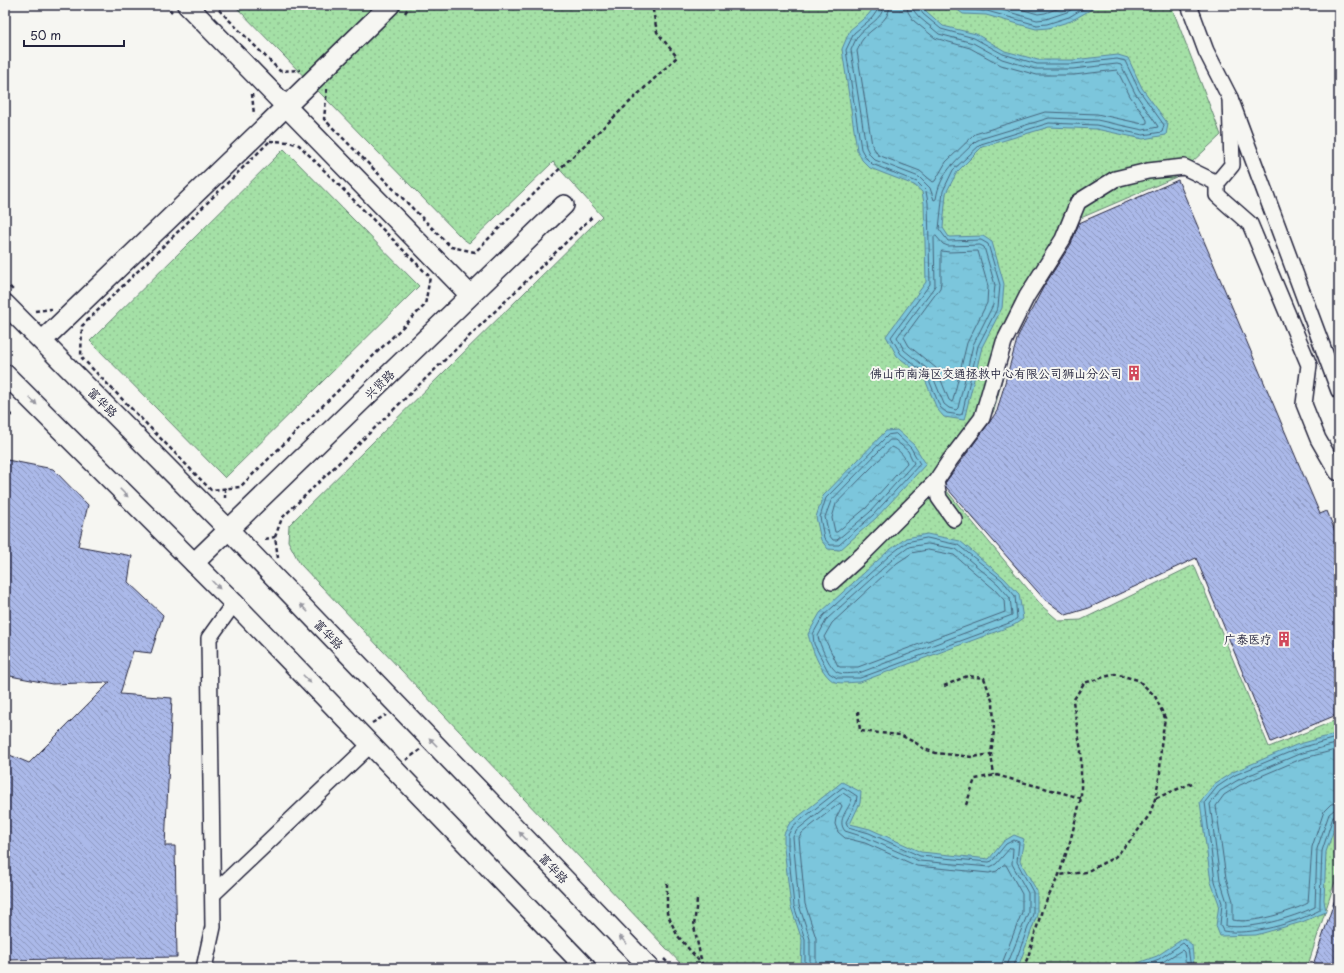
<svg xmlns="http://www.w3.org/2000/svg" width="1344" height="973" viewBox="0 0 1344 973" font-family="'Playpen Sans','LXGW WenKai TC',sans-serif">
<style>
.grass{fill:url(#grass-dots);stroke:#638170}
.water{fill:url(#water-ripples);stroke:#58849c}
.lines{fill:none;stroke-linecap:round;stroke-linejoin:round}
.shore{stroke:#46647b;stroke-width:1}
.building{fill:url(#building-back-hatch);stroke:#22223b}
.minor-casing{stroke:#22223b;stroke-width:18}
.tertiary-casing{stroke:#22223b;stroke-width:22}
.path{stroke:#22223b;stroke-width:2.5;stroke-dasharray:4 3;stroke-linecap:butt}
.minor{stroke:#f6f6f2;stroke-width:15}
.tertiary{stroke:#f6f6f2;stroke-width:19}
.oneway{fill:#9797a0}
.labels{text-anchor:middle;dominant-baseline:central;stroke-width:4;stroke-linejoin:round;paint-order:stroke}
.poi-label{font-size:12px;fill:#22223b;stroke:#f6f6f2;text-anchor:end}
.street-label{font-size:12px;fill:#22223b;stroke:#f6f6f2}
</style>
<defs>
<pattern id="grass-dots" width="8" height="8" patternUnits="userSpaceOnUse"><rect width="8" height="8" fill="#a4e0a6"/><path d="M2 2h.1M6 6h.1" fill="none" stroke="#8dc090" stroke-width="1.8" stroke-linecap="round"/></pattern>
<pattern id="water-ripples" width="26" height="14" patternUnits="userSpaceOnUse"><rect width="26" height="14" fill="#7cc6dc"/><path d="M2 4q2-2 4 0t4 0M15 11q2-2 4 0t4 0" fill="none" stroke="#6baabe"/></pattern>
<pattern id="building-back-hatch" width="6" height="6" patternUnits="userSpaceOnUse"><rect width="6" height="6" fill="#abb9e9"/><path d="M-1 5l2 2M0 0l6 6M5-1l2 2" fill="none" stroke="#8b96be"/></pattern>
</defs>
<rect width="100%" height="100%" fill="#f6f6f2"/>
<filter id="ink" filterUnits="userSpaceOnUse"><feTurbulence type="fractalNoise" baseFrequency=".025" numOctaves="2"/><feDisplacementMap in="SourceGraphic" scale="8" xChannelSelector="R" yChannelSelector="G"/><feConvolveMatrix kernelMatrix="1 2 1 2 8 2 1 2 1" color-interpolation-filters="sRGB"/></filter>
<g filter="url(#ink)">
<g class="grass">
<path d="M234 5H1171L1221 135 1176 177 1076 220 1014 332 994 411 941 480V484L1042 606 1059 621 1081 620 1194 565 1269 747 1339 719V869L1307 968H685L300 564 288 541 289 525 602 216 553 162 469 243 462 238Z"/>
<path d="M284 149 419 286 225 478 90 341Z"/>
</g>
<g class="water">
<path d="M876 5H921L926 11 943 26 976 34 1005 51 1038 60H1073L1118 55 1128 58 1142 88 1168 124 1166 135 1143 139 1096 129 1049 127 982 147 957 172 946 193 943 228 949 237 983 236 992 242 1004 284 1002 308 982 347 964 420 944 417 937 409 924 377 897 356 886 336 926 282 924 203 922 192 914 185 870 168 862 160 857 150 842 49 850 30 868 15Z"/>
<path d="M951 5H1094L1092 9 1071 21 1048 28 1036 29 986 15 963 14Z"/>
<path d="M897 430 914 445 926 464 876 518 840 550 828 549 821 540 816 517 823 496 886 431Z"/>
<path d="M927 534 960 541 1004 578 1019 594 1023 619 1014 625 860 682C853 682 842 684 835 682 822 677 811 647 808 634L820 613 887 552 906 538Z"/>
<path d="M1339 733V815L1326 852 1324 900 1326 912 1302 922 1256 935 1220 936 1216 926 1219 904 1211 882 1200 802 1214 784 1233 772 1296 745Z"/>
<path d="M842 782 861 792 860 803 850 824 870 829 921 852 989 859 1004 841 1014 835 1024 839 1020 861 1037 891V915L1020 962 1016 968H801L802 940 791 907 784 848V834L789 824Z"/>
<path d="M1184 938 1192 945 1194 968H1124L1157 956Z"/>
</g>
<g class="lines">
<g class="shore">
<path d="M879 5V8L872 18 854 33 846 50 861 149 866 158 872 164 917 182 926 191 928 203 930 284 891 337 901 354 927 375 940 407 947 413 960 415 962 414 978 346 998 307 1000 285 988 244 981 240 948 241 939 229 943 191 953 170 981 144 1049 123 1096 125 1143 135 1162 132 1164 125 1139 90 1125 61 1117 59 1073 64H1037L1003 54 974 38 941 29 923 14 919 8 918 5"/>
<path d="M884 5C883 20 866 25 858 36 855 40 853 46 851 50L866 147 870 155 875 160 919 177 930 188 934 200 936 199C940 172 958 159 976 141L980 139 1049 118 1097 120 1143 130 1158 127 1157 125 1135 93 1121 65 1117 64 1073 69H1035L1002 59 973 43 939 34 919 17 914 11 913 5"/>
<path d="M890 5C889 23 872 27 863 39 860 42 859 48 857 51L872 145 878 155 920 171 933 182 935 181 946 162 975 134 1045 112 1097 114 1143 124 1147 123V120L1130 96 1117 70 1074 75H1037L1001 65 970 48 935 38 914 21 908 12 907 5"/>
<path d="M957 5 964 10 987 11 1037 25 1047 24 1069 17 1089 5"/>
<path d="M965 5 988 6 1037 20 1046 19 1067 12 1080 5"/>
<path d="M1006 5 1038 14 1045 13 1068 5"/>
<path d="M936 236 943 244 948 246 980 245 984 247 995 285 993 305 973 345 958 408 956 410 949 408 944 404 931 372 904 350 897 337 935 286 934 238Z"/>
<path d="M942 251 949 252 978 251 988 286 987 303 967 343 953 400 952 402 949 400 936 368 909 346 904 337 940 288 941 282V253Z"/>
<path d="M896 434 911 448 920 464 873 515 839 545H830L824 538 820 517 826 498 888 435Z"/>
<path d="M890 440H895L908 451 914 463 870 512 837 540H833L829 535 825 517 831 501Z"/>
<path d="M892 447C898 449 905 456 907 463L866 508 837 532H835L832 518 836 504Z"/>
<path d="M927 538 958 545 1002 580 1015 596 1017 618 1012 622 860 678H837L829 673 814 644 813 634 823 616 890 555 907 542Z"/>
<path d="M928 544 956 549 998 584 1010 598 1012 615 859 673C852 673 842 675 837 672 830 668 819 644 818 636L827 619 893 559 909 547Z"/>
<path d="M928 550 954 555 994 589 1004 600 1005 612 858 667H840L838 666 824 637 832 623 897 563 912 553Z"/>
<path d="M1339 737 1297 749 1235 775 1217 787 1205 802 1215 881 1222 903 1220 925 1223 931C1251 936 1295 923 1320 910V900L1322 851 1333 817 1335 814H1339"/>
<path d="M1339 743 1299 754 1238 780 1220 791 1210 804 1220 880 1227 902 1226 926C1251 930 1292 918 1315 907L1317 849 1329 814 1334 810 1339 809"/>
<path d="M1339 749 1301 759 1240 785 1224 795 1216 806 1226 878 1233 901V920C1252 924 1291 912 1308 903L1312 847 1324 811 1331 804 1339 803"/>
<path d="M805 968V939L794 906 788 848V835L793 826 843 787 857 796 856 803 846 822 848 827 869 833 920 856 989 862 992 861 1006 844 1014 840 1019 842 1017 862 1033 892V914L1013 968"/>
<path d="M810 968V939L799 905 793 837 797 830 843 793 852 799C849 809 836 820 845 831L867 838 919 861 990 867 996 864 1010 848H1013L1012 864 1028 893V913L1008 963 1007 968"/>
<path d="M816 968V938L805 904 799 838 802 833 840 803 842 806 836 818 835 824 838 832 845 838 865 843 917 866 989 873 997 871 1003 865H1006L1022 894V912L1003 961 1001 968"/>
<path d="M1135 968 1159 959 1183 943 1188 948 1191 968"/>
<path d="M1149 968 1161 963 1182 950 1184 952 1186 968"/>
</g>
</g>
<g class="building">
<path d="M1178 180 1320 514 1327 511 1339 541V714L1271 742 1196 558 1089 608 1066 615 1044 599 946 487 945 483 989 423 997 411 1018 336 1044 286 1071 244 1079 223Z"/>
<path d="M7 460 53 469 88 505 78 546 132 556 128 582 163 615 151 653 133 651 120 694 172 698 165 846H175L177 957 5 960V753L29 763 110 682 52 684 5 675V468Z"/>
<path d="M1337 893 1339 894V968H1312Z"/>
</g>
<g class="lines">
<g class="minor-casing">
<g id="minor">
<path d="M1189 5 1206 51 1230 98 1339 391"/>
<path d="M1230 98 1232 165 1217 183V195L1250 224 1309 365 1304 404 1318 439 1337 472 1339 473"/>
<path d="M954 519 939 498 936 481 950 460 982 418 1004 342 1027 296 1063 239 1078 202 1115 179 1148 171 1184 167 1217 183"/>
<path d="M832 582 862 555 936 481"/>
<path d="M213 894 370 745"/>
<path d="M204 968 213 927 209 638 234 603"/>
</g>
</g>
<g class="tertiary-casing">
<g id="tertiary">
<path d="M187 5 470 295"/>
<path d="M5 304 229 530 650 968"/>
<path d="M42 341 269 123 390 5"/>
<path d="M5 374 234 603 586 968"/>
<path d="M194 563 564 205"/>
</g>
</g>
<g class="path">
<path d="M165 5 172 12"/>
<path d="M214 5 280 71 300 70"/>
<path d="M405 13 410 5"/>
<path d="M327 89 324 119 451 247 475 252 550 178 677 57 657 32 652 5"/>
<path d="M252 94 254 115"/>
<path d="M270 141 289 142 299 145 430 277 425 305 240 487 211 490 81 357 82 326Z"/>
<path d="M5 282 13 290"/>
<path d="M35 311 52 309"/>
<path d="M5 408 12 416"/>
<path d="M225 488V498"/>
<path d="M265 539 275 537"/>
<path d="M278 558 275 537 282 518 592 217"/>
<path d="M944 686 967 676 984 678 993 703 994 731 991 754 994 775"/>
<path d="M858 711 860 731 900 735 916 743 924 749 936 753 973 757 991 754"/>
<path d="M372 723 386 715"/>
<path d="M406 760 420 750"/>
<path d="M1156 798 1195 782"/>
<path d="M966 805 975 779 996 775 1081 798"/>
<path d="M667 883V913L677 935 705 968"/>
<path d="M697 900 694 926 702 964"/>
<path d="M664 959 673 968"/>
<path d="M1023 968 1028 957 1042 910 1059 875 1070 842 1081 798V751L1073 701 1084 683 1115 674 1138 680 1155 696 1165 718 1161 745 1160 773 1155 799 1150 814 1131 840 1115 857 1086 872 1059 875"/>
</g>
<use href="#minor" class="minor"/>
<use href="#tertiary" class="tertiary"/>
</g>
<defs><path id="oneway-solid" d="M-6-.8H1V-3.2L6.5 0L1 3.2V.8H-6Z"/></defs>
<g class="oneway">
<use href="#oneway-solid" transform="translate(33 401) rotate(45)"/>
<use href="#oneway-solid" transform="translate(124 493) rotate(45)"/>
<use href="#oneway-solid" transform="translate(216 585) rotate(45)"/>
<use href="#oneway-solid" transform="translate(304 608) rotate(-134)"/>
<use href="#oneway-solid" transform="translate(307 679) rotate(46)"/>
<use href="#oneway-solid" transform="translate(433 742) rotate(-134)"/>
<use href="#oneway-solid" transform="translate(523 836) rotate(-134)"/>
<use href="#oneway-solid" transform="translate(623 940) rotate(-134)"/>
</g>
</g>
<defs>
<g id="building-bare" transform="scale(1.2)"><path d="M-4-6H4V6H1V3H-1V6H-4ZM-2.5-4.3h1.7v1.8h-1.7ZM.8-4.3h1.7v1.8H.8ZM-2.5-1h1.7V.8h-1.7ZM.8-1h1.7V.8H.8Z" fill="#d1495b" stroke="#f6f6f2" stroke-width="2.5" paint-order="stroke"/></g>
</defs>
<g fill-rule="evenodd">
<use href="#building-bare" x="1134" y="373"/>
<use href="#building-bare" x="1284" y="639"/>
</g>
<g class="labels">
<g class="poi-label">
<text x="1122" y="373">佛山市南海区交通拯救中心有限公司狮山分公司</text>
<text x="1272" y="639">广泰医疗</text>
</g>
<g class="street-label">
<text transform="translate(379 384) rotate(-44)">兴贤路</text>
<text transform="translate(103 402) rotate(45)">富华路</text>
<text transform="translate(329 634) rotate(46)">富华路</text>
<text transform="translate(554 868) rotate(46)">富华路</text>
</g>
</g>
<rect width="1344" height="973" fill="none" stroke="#f6f6f2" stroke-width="20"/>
<rect x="10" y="10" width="1324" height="953" fill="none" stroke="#22223b" stroke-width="1.5" filter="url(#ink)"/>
<path d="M24 40v6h100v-6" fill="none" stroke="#22223b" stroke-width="2"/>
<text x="30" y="40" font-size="12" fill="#22223b" stroke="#f6f6f2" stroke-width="3" paint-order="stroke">50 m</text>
</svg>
